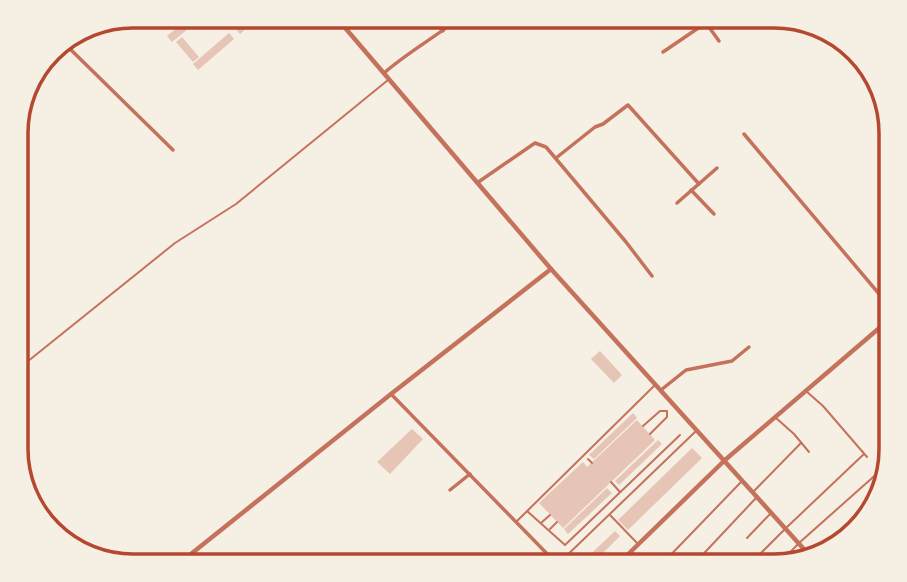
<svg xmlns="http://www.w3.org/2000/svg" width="907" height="582" viewBox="0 0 907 582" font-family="'Fira Sans',sans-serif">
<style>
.building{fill:#e6c5b7}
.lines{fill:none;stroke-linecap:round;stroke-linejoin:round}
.service{stroke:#c5725c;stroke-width:2}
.minor{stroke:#c5725c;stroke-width:3.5}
.tertiary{stroke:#c5725c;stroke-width:4.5}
.rim{fill:none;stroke:#b5482f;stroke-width:3.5}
</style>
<rect width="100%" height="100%" fill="#f6efe4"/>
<g class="building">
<path d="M191 16H204L172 42 167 36Z"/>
<path d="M249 16H261L240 34 235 28Z"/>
<path d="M229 33 234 39 198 70 193 64Z"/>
<path d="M182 37 199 57 193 62 176 42Z"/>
<path d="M600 351 622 375 614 383 591 359Z"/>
<path d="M633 413 637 418 594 459 589 455Z"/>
<path d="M637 420 655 440 563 528 539 503 583 462 587 467Z"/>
<path d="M412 429 423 439 390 474 377 462Z"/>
<path d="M658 440 662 444 619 485 615 481Z"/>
<path d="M692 448 702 458 628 530 618 520Z"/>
<path d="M607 488 612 493 568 534 564 529Z"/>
<path d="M615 531 620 536 605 551 589 566H578Z"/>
</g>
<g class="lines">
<g class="service">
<path d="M17 370 175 243 236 204 388 80"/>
<path d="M806 391 823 406 867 457"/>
<path d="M776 418 794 434 809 452"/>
<path d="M643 426 660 411H667V417L650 434"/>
<path d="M588 459 592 463"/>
<path d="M611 482 620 492"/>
<path d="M25 487 87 552"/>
<path d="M754 491 801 443"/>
<path d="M527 511 565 545 680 435"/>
<path d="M610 515 638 544"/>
<path d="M517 521 655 385"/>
<path d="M541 523 550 515"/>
<path d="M550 529 557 522"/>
<path d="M747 538 771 513"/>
<path d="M757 557 786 528 864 454"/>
<path d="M559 563 696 431"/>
<path d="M660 566 742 481"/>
<path d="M692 566 756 498"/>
<path d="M749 566 750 564"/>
<path d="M777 566 799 543 889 463"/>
</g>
<g class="minor">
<path d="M431 16 443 31"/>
<path d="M701 16 719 41"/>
<path d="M63 42 173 150"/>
<path d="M663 52 716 16"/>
<path d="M864 64V63"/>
<path d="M384 73C408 52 437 36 462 16"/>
<path d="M744 134 891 308"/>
<path d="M556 158 595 127 603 124 628 105 699 184"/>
<path d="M477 183 535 143 546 147 626 242 652 276"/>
<path d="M691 190 714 214"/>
<path d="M677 203 717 168"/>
<path d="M661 390 686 370 732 361 749 347"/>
<path d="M391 394 559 566"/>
<path d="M450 490 470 474"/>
<path d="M631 553 648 566"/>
</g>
<g class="tertiary">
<path d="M335 16 551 269 811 557"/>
<path d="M176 566 391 394 551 269"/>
<path d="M616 566 725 460 891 318"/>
</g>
</g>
<path d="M0 0H907V582H0ZM133 28H774A105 105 0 0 1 879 133V449A105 105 0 0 1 774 554H133A105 105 0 0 1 28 449V133A105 105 0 0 1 133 28Z" fill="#f6efe4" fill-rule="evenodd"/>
<path class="rim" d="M133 28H774A105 105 0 0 1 879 133V449A105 105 0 0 1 774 554H133A105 105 0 0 1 28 449V133A105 105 0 0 1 133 28Z"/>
</svg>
